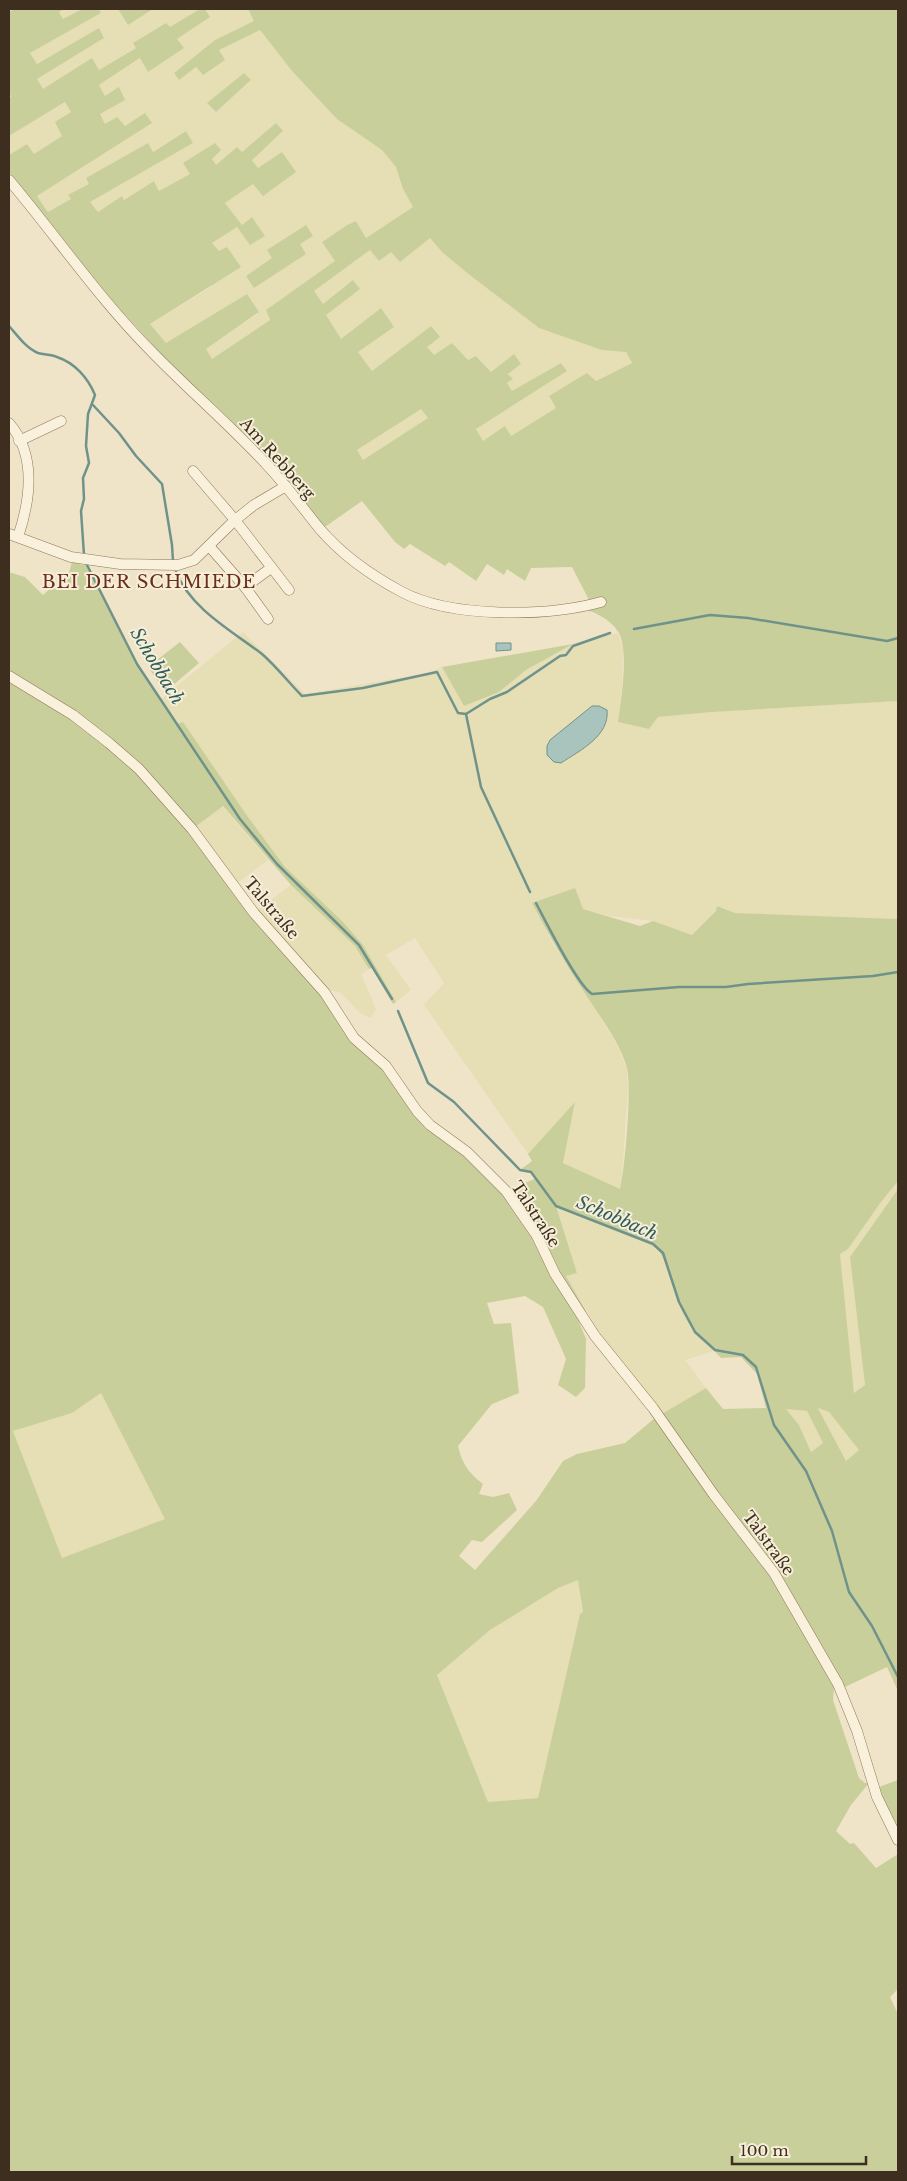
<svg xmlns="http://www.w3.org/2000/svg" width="907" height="2181" viewBox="0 0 907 2181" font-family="'Libre Baskerville',serif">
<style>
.farmland{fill:#e6deb5;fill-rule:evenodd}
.green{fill:#c9cf9b;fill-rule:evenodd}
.water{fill:#a9c4bc;stroke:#6f938a}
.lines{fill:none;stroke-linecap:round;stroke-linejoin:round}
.stream{stroke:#6f938a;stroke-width:2.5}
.minor-casing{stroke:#8d765c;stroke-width:11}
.minor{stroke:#faf1dc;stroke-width:10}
.labels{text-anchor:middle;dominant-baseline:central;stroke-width:4;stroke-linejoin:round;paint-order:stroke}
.street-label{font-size:16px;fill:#3d2e20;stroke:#f7eed8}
.neighbourhood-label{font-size:18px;letter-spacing:1px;fill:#6b2e1e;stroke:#f7eed8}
.water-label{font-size:18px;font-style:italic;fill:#2f5d5a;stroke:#f7eed8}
</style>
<rect width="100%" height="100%" fill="#f0e4c8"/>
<g class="farmland">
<path d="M64 9H82L63 19 59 11Z"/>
<path d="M99 9H118L128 25 153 9H200L169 28 166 23 133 43 137 47 99 70 92 58 43 90 37 79 104 38 99 29 36 64 30 53 101 13Z"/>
<path d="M205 9H248L255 21 215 40 174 73 179 80 196 67 203 75 218 50 260 30 292 71 337 118 382 150 396 167 403 189 413 207 366 238 356 221 347 225 323 241 336 261 266 310 270 320 212 359 205 349 259 313 166 343 150 324 211 287 219 252 212 243 237 226 250 244 252 217 242 225 225 203 253 184 264 196 258 168 252 159 283 132 276 124 242 152 237 147 216 166 212 159 183 163 191 174 159 191 154 181 124 200 122 196 98 212 90 202 193 143 186 131 152 152 148 143 86 179 90 184 69 195 71 199 49 212 37 196 152 123 125 126 105 124 99 114 105 96 99 85 141 58 148 72 183 48 177 39 210 17ZM251 81 216 112 208 104V103ZM273 258 254 288 246 276Z"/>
<path d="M66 102 71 112 62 136 34 154 27 144 9 155V136Z"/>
<path d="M430 237 443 253 471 276 539 328 626 352 632 363 595 381 549 397 556 408 511 437 506 427 483 442 476 429 566 371 561 363 512 391 507 383 514 355 491 372 477 356 468 360 434 356 426 347 431 326 372 371 358 352 394 327 380 309 341 340 325 315 360 289 353 280 323 304 314 291 370 250 391 251 400 262Z"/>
<path d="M421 408 428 418 363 460 357 450Z"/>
<path d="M243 632 305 694 428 673 442 667 464 706 499 692 526 670 573 644 618 633 623 648 622 687 618 722 649 729 658 717 712 712 898 701V919L735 913 717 906V911L692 935 653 921 609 916 582 909 532 903 553 944 615 1041 627 1069 628 1090 621 1190 563 1163 575 1103 528 1154 424 1005 444 983 415 938 386 955 411 990 396 1002 363 945 285 867 248 817 183 722 177 724 161 699Z"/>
<path d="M222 806 268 860 235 885 194 827Z"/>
<path d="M291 885 355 946 369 969 361 974 376 1009 371 1018 360 1013 341 993 327 989 256 911Z"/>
<path d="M898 1181V1189L850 1257 865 1385 854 1393 840 1254 848 1249 881 1202Z"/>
<path d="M556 1206 653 1244 663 1253 685 1317 695 1332 714 1351 685 1360 706 1388 664 1414 600 1333 566 1276 577 1273Z"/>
<path d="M101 1393 166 1519 62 1558 13 1431 72 1413Z"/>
<path d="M818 1407 829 1412 856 1443 859 1450 846 1461Z"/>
<path d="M785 1409 807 1411 823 1443 811 1452 799 1425Z"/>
<path d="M578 1579 583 1612 580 1614 538 1798 488 1802 437 1675 490 1630 558 1588Z"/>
</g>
<g class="green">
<path d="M14 9H64L59 12 63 19 82 9H99L101 13 30 53 37 64 99 28 104 38 37 79 43 89 92 58 99 70 136 48 133 43 166 23 170 27 200 9H205L210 17 177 39 184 48 148 72 140 58 99 85 105 96 119 87 125 100 100 114 105 124 117 117 125 126 145 113 152 123 37 196 48 212 71 199 68 195 89 184 86 178 148 143 153 152 186 131 193 143 90 202 98 212 122 196 124 200 154 181 159 191 190 174 183 163 215 143 221 150 212 159 216 165 237 147 242 152 276 123 283 131 252 160 258 168 282 152 296 172 263 196 253 184 225 203 242 225 252 217 265 236 250 245 237 227 212 243 219 251 227 247 241 267 150 324 166 343 247 294 259 312 206 349 212 359 270 320 266 310 335 261 322 242 347 225 356 221 366 238 413 207 403 189 396 167 382 150 337 119 292 71 260 30 219 50 225 60 203 75 196 67 179 80 174 73 215 40 254 21 248 9H898V701L712 712 658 717 649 729 618 722C621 700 629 653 619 633 610 618 593 611 577 607L590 602 572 567 531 568 525 581 507 569 504 575 487 564 476 581 449 562 445 566 410 544 404 549 395 542 362 501 322 529 116 305 9 172V155L27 144 34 154 62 136 55 122 71 112 65 102 9 136V98L11 97 9 91V12ZM430 238 443 253 471 276 539 328 602 350 626 352 632 363 596 381 587 373 549 396 556 408 511 436 505 426 483 441 476 429 567 371 561 363 512 391 507 383 513 379 508 374 521 364 514 354 491 372 476 356 468 360 452 343 434 355 427 347 440 337 431 326 372 371 358 352 394 327 381 308 341 339 326 315 360 289 353 280 323 304 314 291 370 250 379 261 391 252 400 262ZM421 409 428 418 363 460 357 450Z"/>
<path d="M118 9H153L128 25Z"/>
<path d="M244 73 251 80 216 112 207 103Z"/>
<path d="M306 225 313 236 300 244 306 254 254 288 246 276 272 258 267 250Z"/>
<path d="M72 562 87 566 137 664 177 724 183 722 248 817 285 867 343 922 363 945 396 1002 393 1004 372 968 369 969 355 946 291 885 223 806 195 827 322 995 383 1070 414 1113 509 1189 535 1179 531 1172 520 1170 532 1161 528 1154 575 1102 563 1163 620 1189C625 1169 632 1087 627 1068 619 1040 599 1016 584 992 565 963 548 934 532 903L575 888 583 909 640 926 653 921 692 935 716 911 717 906 735 913 898 919V1181L881 1202 848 1249 840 1254 854 1393 865 1385 850 1257 898 1189V1691L887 1667 845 1687H834L833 1700 859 1778 865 1783H869L851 1805 836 1831 850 1844 854 1843 876 1868 898 1854V1989L890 1997 898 2014V2172H9V572L25 577 43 595 53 586 64 590ZM556 1206 653 1244C672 1262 672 1294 685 1317 694 1334 709 1344 721 1358L741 1357 757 1374 766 1408 723 1409 706 1388 655 1418 625 1443 577 1454 563 1461 536 1501 475 1570 459 1556 472 1540 482 1542 517 1510 509 1493 493 1497 479 1494 483 1484C469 1473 462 1464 458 1446L492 1404 519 1393 511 1323 494 1324 487 1303 525 1296 543 1307 566 1359 558 1385 576 1397 585 1388 586 1339 577 1317 586 1311 566 1276 577 1273ZM101 1393 165 1519 62 1558 13 1431 72 1413ZM818 1408 829 1412 859 1450 846 1461ZM786 1409 807 1411 823 1443 811 1452 799 1425ZM578 1580 583 1612 580 1614 538 1798 488 1802 437 1675 490 1630 558 1588Z"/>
<path d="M180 642 199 663 165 692 148 667Z"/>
<path d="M573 644 526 670 499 692 464 706 442 667Z"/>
<path d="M898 1780V1833L885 1807 879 1787Z"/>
</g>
<g class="water">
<path d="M496 643H511V650L496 651Z"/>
<path d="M592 706H599L607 710C610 736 579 751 561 763L554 762 547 755V746L550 740Z"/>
</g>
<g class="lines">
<g class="stream">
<path d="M9 326C17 335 26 348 38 353 44 355 51 354 57 357 75 363 88 378 95 395L88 414 86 446 89 463 83 478 84 499 81 511 84 555"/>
<path d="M93 405 119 433 136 456 162 484 172 545 173 561"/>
<path d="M86 563 137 664 240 819 277 864 359 945 392 999"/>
<path d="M176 572C191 609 232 631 262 654 276 666 289 683 302 696L363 688 437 672 458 713 466 714 481 787 530 892"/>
<path d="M634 629 710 615 748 618 887 641 898 638"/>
<path d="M466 714 490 699 507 692 560 656 566 655 573 646 610 633"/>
<path d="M536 903C546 922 577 985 592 994L679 987H726L748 984 873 976 898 972"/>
<path d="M398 1011 428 1083 454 1102 520 1170 531 1172 556 1206 653 1244 663 1253 679 1302 695 1332 715 1350 743 1355 756 1367 774 1425 806 1471 832 1531 849 1592 872 1626 898 1677"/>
</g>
<g class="minor-casing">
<g id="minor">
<path d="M9 180C57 237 100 300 153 353 190 391 231 426 267 465 286 485 302 507 319 528 341 554 372 576 402 592 451 618 547 617 601 602"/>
<path d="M9 423C37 455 30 501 18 537"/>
<path d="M19 441 61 421"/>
<path d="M193 471 235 520 289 590"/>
<path d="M9 534 71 557 120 564 178 565 194 560 235 520 254 505 286 486"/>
<path d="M209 546 245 587 268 619"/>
<path d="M245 587 271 568"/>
<path d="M9 676 73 715 109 743 139 769 192 829 254 913 325 993 354 1038 386 1066 417 1111 430 1125 467 1152 506 1191 537 1236 555 1274 595 1336 653 1408 714 1495 774 1573 838 1684 857 1731 877 1797 898 1840"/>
</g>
</g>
<use href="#minor" class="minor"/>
</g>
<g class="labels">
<g class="street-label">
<text transform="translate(278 458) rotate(48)">Am Rebberg</text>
<text transform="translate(272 908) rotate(50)">Talstraße</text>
<text transform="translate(536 1214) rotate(57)">Talstraße</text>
<text transform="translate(769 1543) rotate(54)">Talstraße</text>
</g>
<g class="neighbourhood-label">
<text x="149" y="582">BEI DER SCHMIEDE</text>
</g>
<g class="water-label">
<text transform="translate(157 666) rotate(59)">Schobbach</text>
<text transform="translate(617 1218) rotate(23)">Schobbach</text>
</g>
</g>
<rect width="907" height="2181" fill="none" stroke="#3d2e20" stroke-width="20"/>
<path d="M732 2156v8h134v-8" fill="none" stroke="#3d2e20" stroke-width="2.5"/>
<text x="740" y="2156" font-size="15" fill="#3d2e20" stroke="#f7eed8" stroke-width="4" paint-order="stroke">100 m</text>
</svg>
